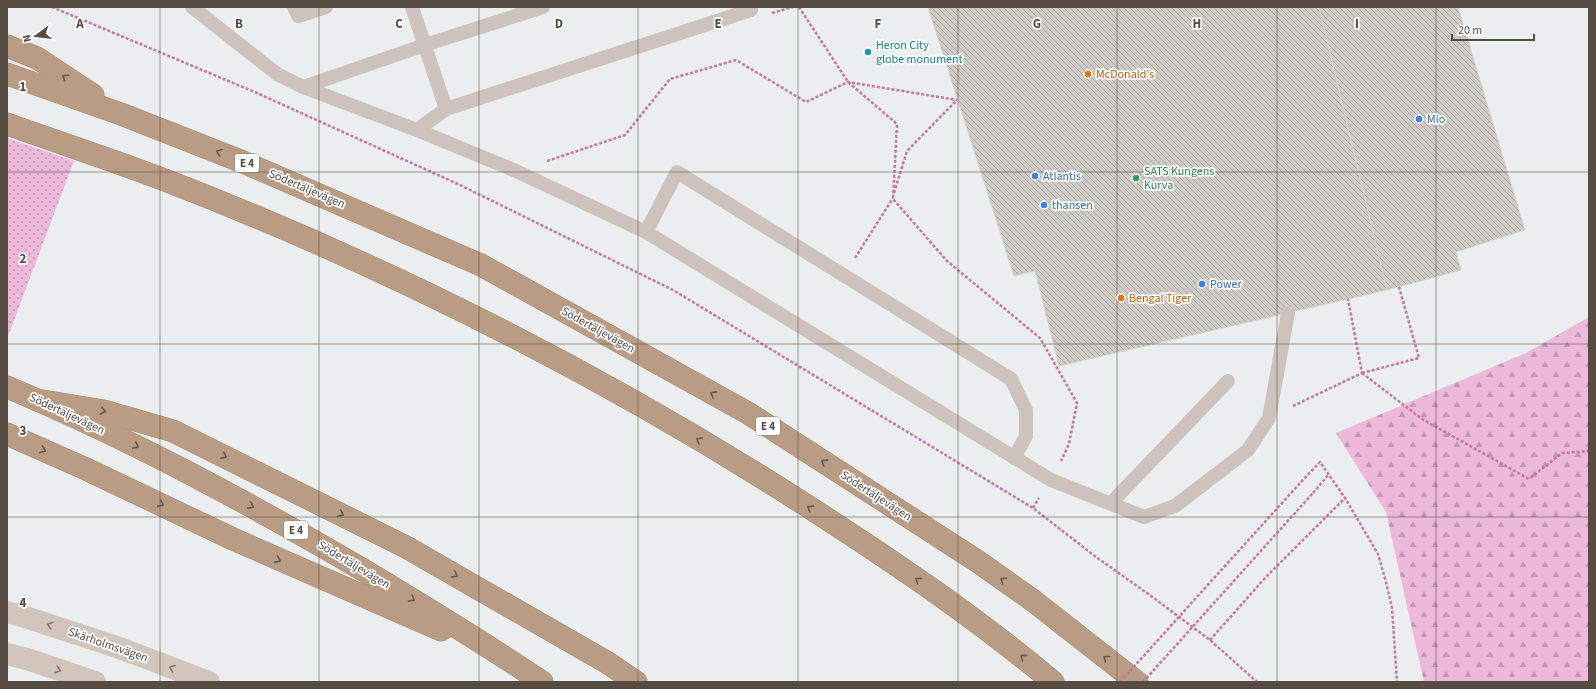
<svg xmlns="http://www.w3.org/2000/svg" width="1596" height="689" viewBox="0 0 1596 689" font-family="'Source Sans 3',sans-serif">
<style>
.grass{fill:url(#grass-dots)}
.forest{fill:url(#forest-firs)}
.building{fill:url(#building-back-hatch);stroke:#d7d4cf}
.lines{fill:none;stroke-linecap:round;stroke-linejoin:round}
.motorway-casing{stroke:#a5886f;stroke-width:23}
.path{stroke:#c873a1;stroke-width:2.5;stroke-dasharray:3 2;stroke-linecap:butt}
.service{stroke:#cdc3bc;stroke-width:14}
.secondary{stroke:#d2c6bc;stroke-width:22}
.motorway{stroke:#b99c84;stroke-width:22}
.path-bridge{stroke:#c873a1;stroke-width:2.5;stroke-dasharray:3 2;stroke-linecap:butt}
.oneway{stroke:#66584e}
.oneway2{stroke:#82776e}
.grid{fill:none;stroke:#574c44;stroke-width:1;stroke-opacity:0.55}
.culture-dot{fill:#0f9aa8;stroke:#fff;stroke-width:1.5}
.food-dot{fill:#e8710a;stroke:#fff;stroke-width:1.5}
.shop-dot{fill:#3f7fe0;stroke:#fff;stroke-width:1.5}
.leisure-dot{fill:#2e9e5b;stroke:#fff;stroke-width:1.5}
.labels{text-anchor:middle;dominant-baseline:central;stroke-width:3.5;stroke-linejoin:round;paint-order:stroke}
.shield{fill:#fff;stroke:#89827c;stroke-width:1}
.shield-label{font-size:11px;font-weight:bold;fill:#574c44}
.culture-label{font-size:12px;fill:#0d838f;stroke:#fff;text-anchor:start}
.food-label{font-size:12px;fill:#c56008;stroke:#fff;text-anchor:start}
.shop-label{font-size:12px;fill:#366cbe;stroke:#fff;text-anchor:start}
.leisure-label{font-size:12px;fill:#27864d;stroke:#fff;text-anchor:start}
.street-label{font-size:12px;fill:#574c44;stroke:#fff}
.grid-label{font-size:13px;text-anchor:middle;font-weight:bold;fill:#574c44;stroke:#fff;stroke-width:3.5;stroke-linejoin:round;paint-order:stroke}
</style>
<defs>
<pattern id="grass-dots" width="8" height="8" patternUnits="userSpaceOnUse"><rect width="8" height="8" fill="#ecb9db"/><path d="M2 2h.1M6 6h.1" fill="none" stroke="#c299b3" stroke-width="1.8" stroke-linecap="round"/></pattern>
<pattern id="forest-firs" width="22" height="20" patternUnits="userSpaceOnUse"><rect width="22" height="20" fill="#ecb9db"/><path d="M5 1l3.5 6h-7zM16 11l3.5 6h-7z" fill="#c299b3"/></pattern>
<pattern id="building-back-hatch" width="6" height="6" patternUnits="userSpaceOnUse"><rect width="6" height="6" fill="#cecac5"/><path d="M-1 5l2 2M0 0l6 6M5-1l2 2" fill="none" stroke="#aaa6a2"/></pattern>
</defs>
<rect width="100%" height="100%" fill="#ebeeee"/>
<path class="grass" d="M7 138 74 161 7 339Z"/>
<path class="forest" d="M1589 317V682H1424L1386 512 1336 433 1526 353Z"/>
<g class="building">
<path d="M928 7H1319L1387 290 1059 366 1035 271 1014 276Z"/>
<path d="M1319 7H1458L1525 230 1456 252 1461 270 1387 290Z"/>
</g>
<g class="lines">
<g class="motorway-casing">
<g id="motorway">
<path d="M7 46 37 58 93 95"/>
<path d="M7 74 121 114 243 162 481 265 748 413 977 561 1031 599 1137 682"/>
<path d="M7 124C60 143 113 160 165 180 392 268 611 379 815 511 897 564 978 619 1053 682"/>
<path d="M7 387C131 439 249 503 365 571 425 607 484 643 542 682"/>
<path d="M37 400 104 411 173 431 406 547 608 663 636 682"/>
<path d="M7 434 86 469 233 539 441 630"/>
</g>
</g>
<g class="path">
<path d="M52 7 257 93 460 185 673 290 1033 508 1096 557 1147 593 1210 640 1257 682"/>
<path d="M799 7 848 82 897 124 893 199 947 261 1040 338 1077 403 1069 444 1061 461"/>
<path d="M772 13 793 7"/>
<path d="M547 161 625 135 670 79 736 60 806 102 848 82 957 100"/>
<path d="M894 193 907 151 957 100"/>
<path d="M855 258 893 198"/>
<path d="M1362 373 1422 419 1529 479 1562 453 1589 451"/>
<path d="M1362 373 1419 358 1399 287"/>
<path d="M1293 406 1362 373 1348 299"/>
<path d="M1301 482 1320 462 1345 498 1378 554 1386 582 1392 608 1397 682"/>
<path d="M1313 493 1329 474"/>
<path d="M1033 508 1039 498"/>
<path d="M1210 640 1265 578 1345 498"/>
</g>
<g class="service">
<path d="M192 7 277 74 303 87 417 130 516 171 646 232 1051 480 1144 517 1175 506 1248 450 1269 418 1288 313"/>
<path d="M294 7 298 16 326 7"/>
<path d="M412 7 446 109"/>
<path d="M303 87 425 45 543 7"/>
<path d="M417 130 446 109 751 10 750 7"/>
<path d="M646 232 677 172 1011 379 1026 410V436L1014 458"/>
<path d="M1111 503 1228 381"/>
</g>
<g class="secondary">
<path d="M7 612 25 617 117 647 209 682"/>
<path d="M7 654 27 659 95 682"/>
</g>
<use href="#motorway" class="motorway"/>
<g class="path-bridge">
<path d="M1120 682 1301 482"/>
<path d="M1143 682 1313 493"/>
</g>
</g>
<defs><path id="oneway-chevron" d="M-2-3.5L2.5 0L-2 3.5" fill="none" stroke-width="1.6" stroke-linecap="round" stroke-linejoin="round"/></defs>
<g class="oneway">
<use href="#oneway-chevron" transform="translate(65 77) rotate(-146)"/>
<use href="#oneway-chevron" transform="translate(219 152) rotate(-159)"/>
<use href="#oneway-chevron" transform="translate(713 394) rotate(-151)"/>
<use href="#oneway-chevron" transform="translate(103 411) rotate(12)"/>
<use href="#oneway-chevron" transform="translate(699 440) rotate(-150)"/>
<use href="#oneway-chevron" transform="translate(136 446) rotate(25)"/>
<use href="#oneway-chevron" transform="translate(43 450) rotate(23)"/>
<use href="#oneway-chevron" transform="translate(224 456) rotate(26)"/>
<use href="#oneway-chevron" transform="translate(824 462) rotate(-147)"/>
<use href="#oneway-chevron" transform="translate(161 504) rotate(26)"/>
<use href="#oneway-chevron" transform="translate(251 506) rotate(28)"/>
<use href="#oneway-chevron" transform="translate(810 508) rotate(-147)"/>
<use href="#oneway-chevron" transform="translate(341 514) rotate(26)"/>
<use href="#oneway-chevron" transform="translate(278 560) rotate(24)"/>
<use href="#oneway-chevron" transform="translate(455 575) rotate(30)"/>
<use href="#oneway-chevron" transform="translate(918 580) rotate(-144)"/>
<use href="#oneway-chevron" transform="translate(1003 580) rotate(-145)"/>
<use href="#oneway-chevron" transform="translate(412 599) rotate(31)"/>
<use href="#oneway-chevron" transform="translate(1023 657) rotate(-142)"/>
<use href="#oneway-chevron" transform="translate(1106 658) rotate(-142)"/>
</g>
<g class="oneway2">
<use href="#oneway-chevron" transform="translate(50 625) rotate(-162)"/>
<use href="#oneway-chevron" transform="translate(172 668) rotate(-159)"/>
<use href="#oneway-chevron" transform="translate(58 670) rotate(19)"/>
</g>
<path class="grid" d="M160 7V682M319 7V682M479 7V682M638 7V682M798 7V682M958 7V682M1117 7V682M1277 7V682M1436 7V682M7 172H1589M7 344H1589M7 517H1589"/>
<circle class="culture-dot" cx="868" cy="52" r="4"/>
<g class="food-dot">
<circle cx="1088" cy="74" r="4"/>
<circle cx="1121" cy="298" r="4"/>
</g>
<g class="shop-dot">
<circle cx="1419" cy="119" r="4"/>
<circle cx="1035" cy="176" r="4"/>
<circle cx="1044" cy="205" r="4"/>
<circle cx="1202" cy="284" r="4"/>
</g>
<circle class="leisure-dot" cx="1136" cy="178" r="4"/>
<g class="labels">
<g class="shield">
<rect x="235" y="154" width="24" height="18" rx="3"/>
<rect x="756" y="417" width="24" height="18" rx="3"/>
<rect x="284" y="521" width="24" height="18" rx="3"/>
</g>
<g class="shield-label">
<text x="247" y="163">E 4</text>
<text x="768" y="426">E 4</text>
<text x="296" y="530">E 4</text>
</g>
<g class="culture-label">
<text x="876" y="45">Heron City<tspan x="876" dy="14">globe monument</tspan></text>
</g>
<g class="food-label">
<text x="1096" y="74">McDonald's</text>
<text x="1129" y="298">Bengal Tiger</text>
</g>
<g class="shop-label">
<text x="1427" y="119">Mio</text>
<text x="1043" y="176">Atlantis</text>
<text x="1052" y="205">thansen</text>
<text x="1210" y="284">Power</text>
</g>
<g class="leisure-label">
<text x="1144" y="171">SATS Kungens<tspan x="1144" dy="14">Kurva</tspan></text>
</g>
<g class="street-label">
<text transform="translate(307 189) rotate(23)">Södertäljevägen</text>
<text transform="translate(598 330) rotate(29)">Södertäljevägen</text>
<text transform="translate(67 414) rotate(25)">Södertäljevägen</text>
<text transform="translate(876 496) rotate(33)">Södertäljevägen</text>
<text transform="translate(354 565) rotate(31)">Södertäljevägen</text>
<text transform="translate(108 645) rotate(19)">Skärholmsvägen</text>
</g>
</g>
<g class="grid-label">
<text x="80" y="28">A</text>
<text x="239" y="28">B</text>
<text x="399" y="28">C</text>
<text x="559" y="28">D</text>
<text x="718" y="28">E</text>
<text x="878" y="28">F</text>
<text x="1037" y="28">G</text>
<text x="1197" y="28">H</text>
<text x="1357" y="28">I</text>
<text x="23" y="91">1</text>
<text x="23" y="263">2</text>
<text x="23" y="435">3</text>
<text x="23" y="607">4</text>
</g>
<rect width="1596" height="689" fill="none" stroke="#574c44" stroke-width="16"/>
<g transform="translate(36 36) rotate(255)" stroke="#ffffff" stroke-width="3" paint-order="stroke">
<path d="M0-3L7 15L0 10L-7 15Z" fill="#574c44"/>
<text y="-6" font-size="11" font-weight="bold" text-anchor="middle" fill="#574c44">N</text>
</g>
<path d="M1452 34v6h82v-6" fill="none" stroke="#574c44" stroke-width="2"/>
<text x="1458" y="34" font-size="12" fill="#574c44" stroke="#ffffff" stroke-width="3" paint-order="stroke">20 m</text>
</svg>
